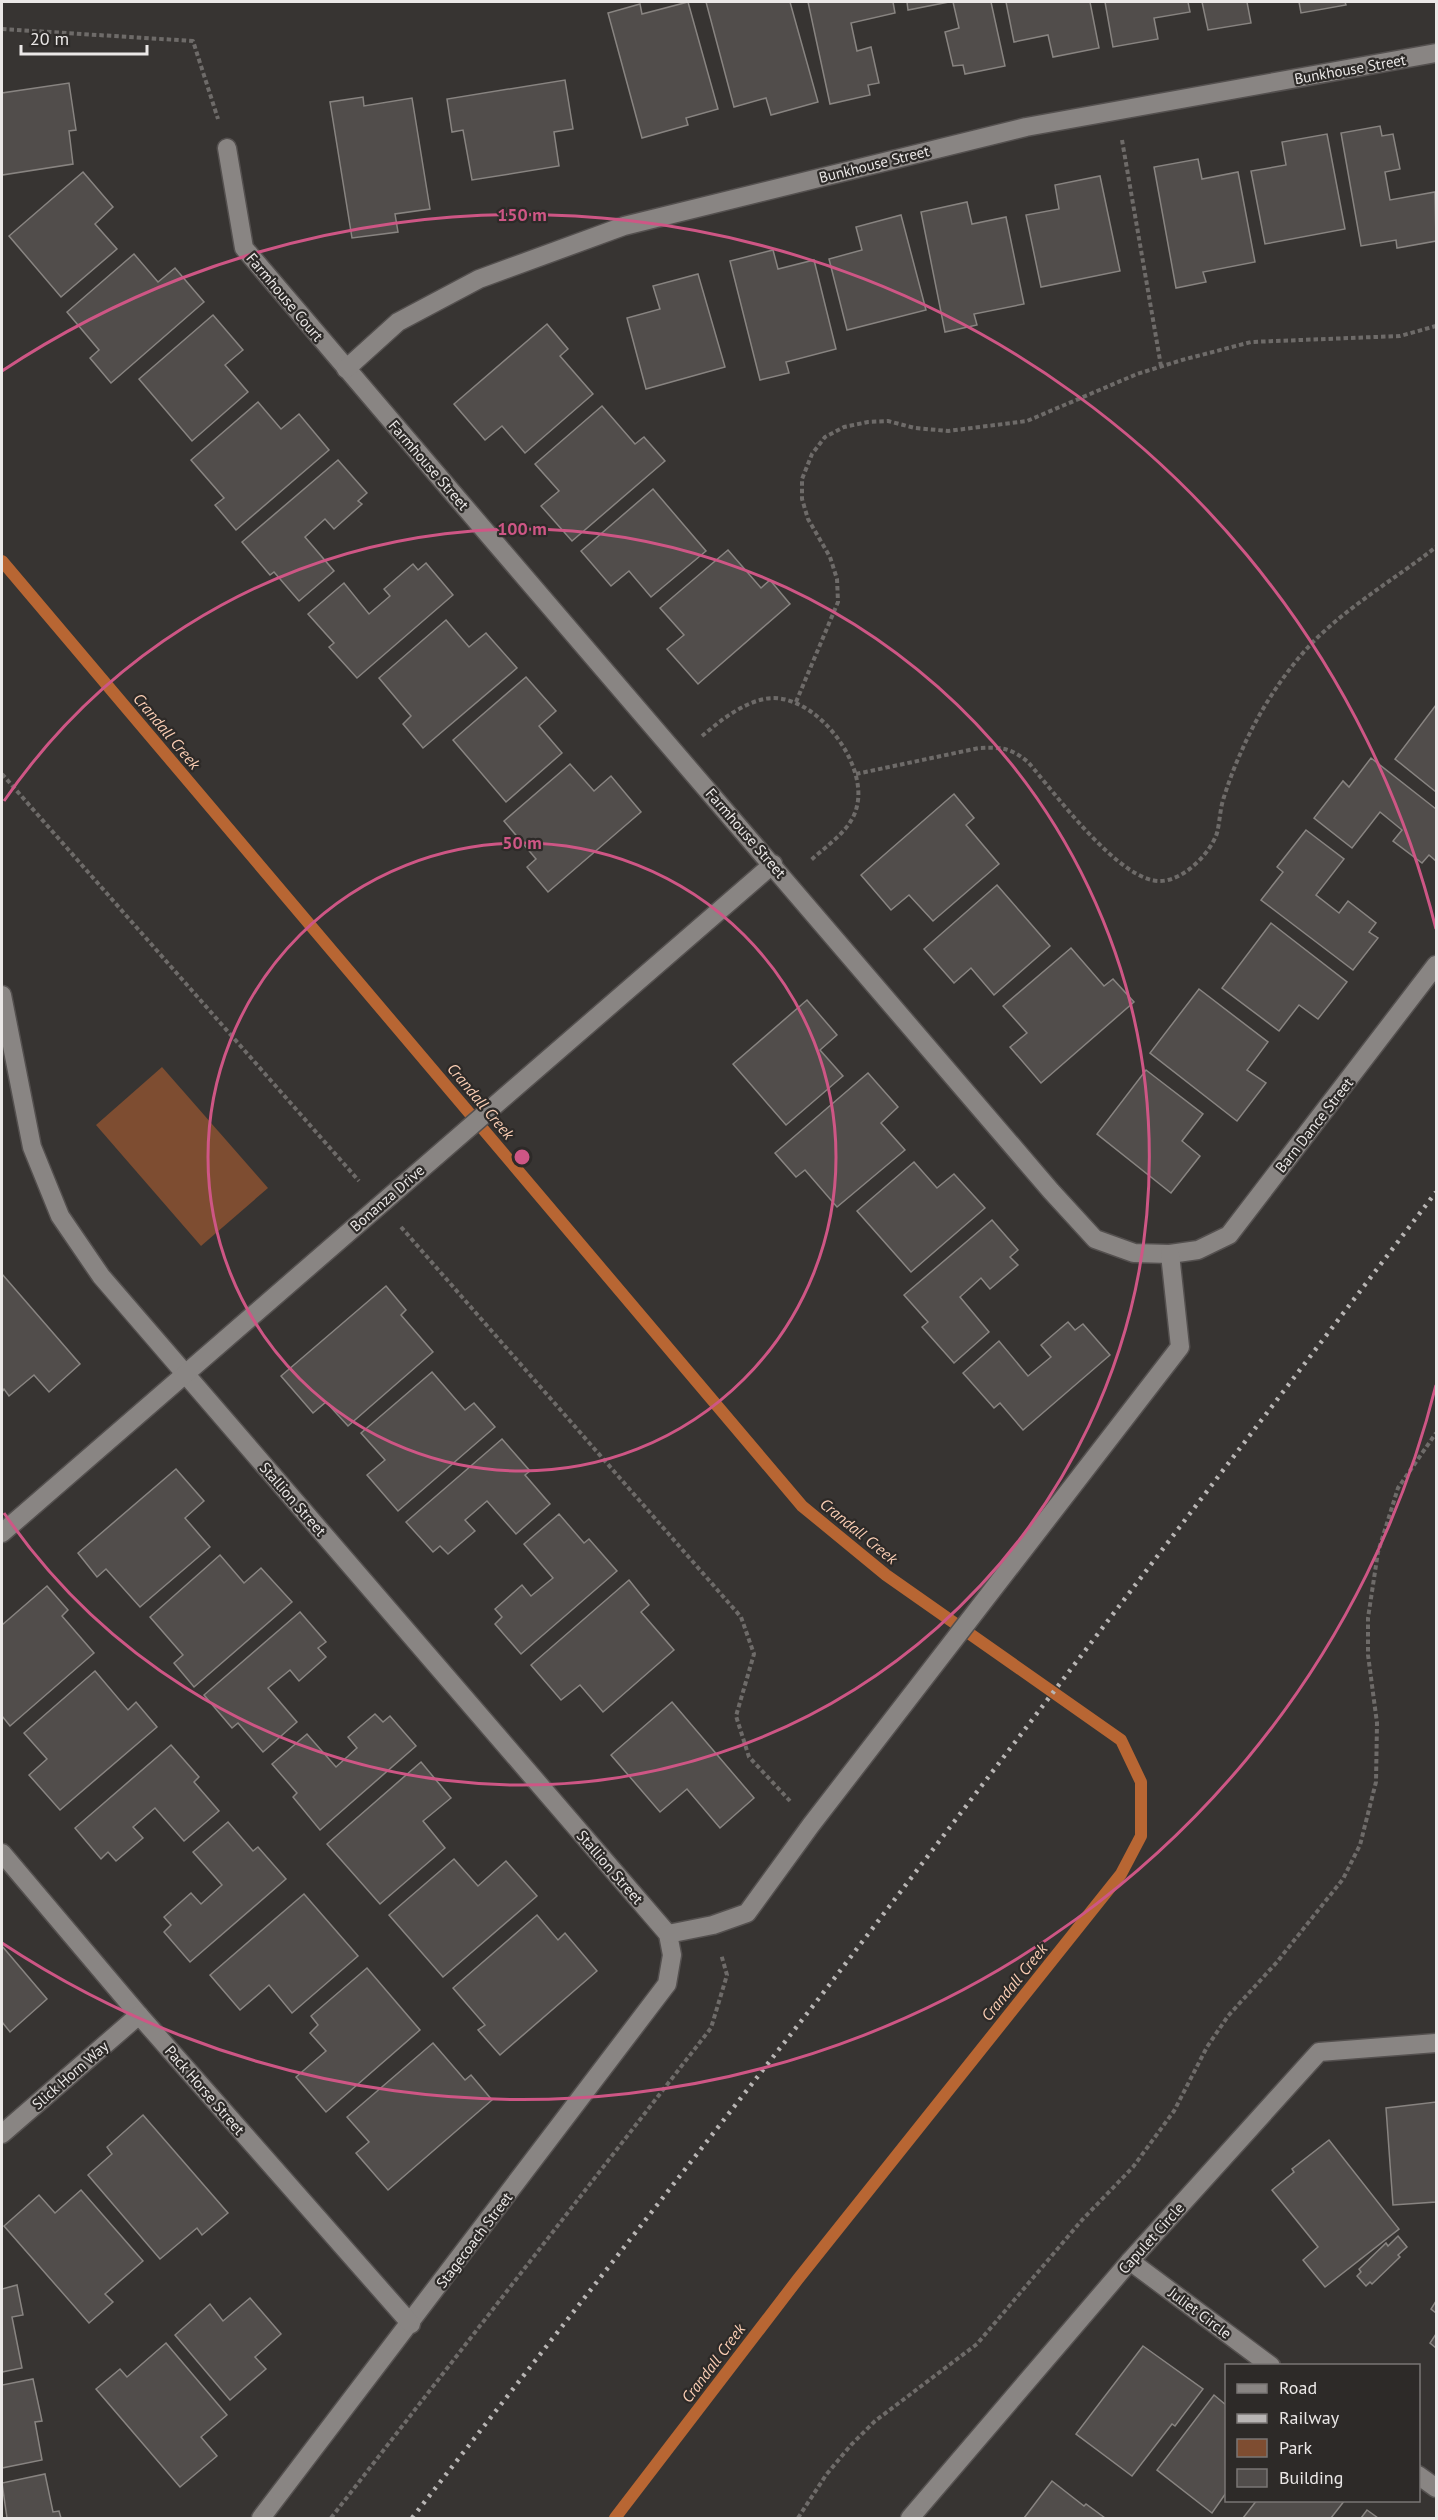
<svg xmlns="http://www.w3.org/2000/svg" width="1438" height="2520" viewBox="0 0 1438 2520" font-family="'PT Sans',sans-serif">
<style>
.green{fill:#7e4d31}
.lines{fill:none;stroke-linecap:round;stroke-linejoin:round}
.stream{stroke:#b86633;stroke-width:12}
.building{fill:#514d4b;stroke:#888481;stroke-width:1.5}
.minor-casing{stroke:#54504f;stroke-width:21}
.path{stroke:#6e6b69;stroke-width:4;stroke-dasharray:4.5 3;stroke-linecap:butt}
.minor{stroke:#898583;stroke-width:18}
.rail{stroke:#b8b5b4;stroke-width:4.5;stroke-dasharray:3 6;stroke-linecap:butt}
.ring{fill:none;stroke:#ce5685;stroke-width:3}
.labels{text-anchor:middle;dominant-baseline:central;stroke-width:4.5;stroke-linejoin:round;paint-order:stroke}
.street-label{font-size:15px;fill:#ebe8e7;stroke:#2d2a28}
.water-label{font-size:16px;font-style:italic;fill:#fbceb4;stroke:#2d2a28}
.centre{fill:#ce5685;stroke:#2d2a28;stroke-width:3}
.ring-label{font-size:18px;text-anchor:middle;font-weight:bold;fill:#ce5685;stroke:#2d2a28;stroke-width:4.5;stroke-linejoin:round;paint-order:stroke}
</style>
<rect width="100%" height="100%" fill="#373432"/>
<path class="green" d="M162 1067 268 1188 201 1246 96 1125Z"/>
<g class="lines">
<path class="stream" d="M2 561 802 1506 886 1575 1121 1740 1141 1782V1836L1121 1874 798 2279 615 2518"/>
</g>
<g class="building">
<path d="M688 2 718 109 686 118 688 125 642 138 608 13 640 4 642 14Z"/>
<path d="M706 2H790L818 102 771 115 766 98 734 107Z"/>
<path d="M808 2H893L895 13 851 23 857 51 871 47 879 83 868 85 870 95 830 104Z"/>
<path d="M907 2H949L908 10Z"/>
<path d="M953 2H991L1005 66 965 74 963 65 953 66 945 32 959 28Z"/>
<path d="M1006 2H1090L1099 48 1053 57 1048 35 1014 42Z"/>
<path d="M1105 2H1188L1190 12 1154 18 1158 39 1113 47Z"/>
<path d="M1202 2H1247L1251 23 1208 30Z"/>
<path d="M1299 2H1345L1346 5 1301 13Z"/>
<path d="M565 80 573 129 554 132 559 166 472 180 463 130 452 132 447 99Z"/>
<path d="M69 83 76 130 69 131 73 164 2 175V93Z"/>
<path d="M363 97 364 106 412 98 430 209 395 214 398 232 352 238 330 102Z"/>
<path d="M1380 126 1382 136 1393 134 1400 169 1385 172 1390 200 1435 192 1436 241 1397 248 1396 240 1361 246 1341 133Z"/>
<path d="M1327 134 1345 229 1265 244 1251 171 1286 165 1282 142Z"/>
<path d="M1198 159 1202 179 1238 172 1255 262 1203 272 1206 282 1176 288 1154 167Z"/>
<path d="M83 172 113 207 95 224 117 249 61 297 9 236Z"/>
<path d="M1100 176 1120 271 1041 287 1026 215 1059 209 1055 185Z"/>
<path d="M967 202 972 224 1006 217 1024 304 974 314 977 325 945 332 921 212Z"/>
<path d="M901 215 926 310 847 330 829 259 862 250 856 227Z"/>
<path d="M773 250 778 269 814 260 836 349 786 362 789 373 760 380 730 261Z"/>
<path d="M134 254 158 282 175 268 204 302 111 383 90 358 99 350 67 312Z"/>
<path d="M698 274 725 367 646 389 627 318 660 309 653 286Z"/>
<path d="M213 315 243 350 225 365 248 392 192 441 139 379Z"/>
<path d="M547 324 568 349 560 356 593 394 525 453 502 426 485 440 454 404Z"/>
<path d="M258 402 281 429 299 414 329 450 236 530 215 505 224 498 191 460Z"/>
<path d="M602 406 635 444 644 437 665 461 572 541 541 506 559 491 535 464Z"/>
<path d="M338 460 367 493 358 501 362 504 334 529 325 519 305 537 334 571 299 601 274 572 270 575 242 542Z"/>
<path d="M653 489 706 551 651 597 629 571 611 586 581 551Z"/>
<path d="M728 550 761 588 770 580 790 604 698 684 667 649 684 635 660 608Z"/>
<path d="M426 563 453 595 357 678 329 647 334 643 308 614 344 583 369 614 390 596 384 589 413 564 418 570Z"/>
<path d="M446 620 469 647 486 633 517 668 423 748 403 724 411 716 379 678Z"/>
<path d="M526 677 556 711 539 726 562 753 506 802 453 740Z"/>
<path d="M1436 705V792L1395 759Z"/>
<path d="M1371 758 1436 809V861L1429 855 1422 863 1393 841 1402 830 1380 812 1352 848 1314 818 1343 781 1349 787Z"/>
<path d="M570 764 594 791 611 776 641 812 548 892 527 867 536 859 504 821Z"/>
<path d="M954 794 974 818 966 825 999 864 933 921 909 895 891 910 861 875Z"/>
<path d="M1306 830 1344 859 1316 895 1339 913 1348 901 1376 923 1369 932 1378 938 1353 970 1261 900 1283 872 1277 867Z"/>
<path d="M997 885 1050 946 994 995 971 968 954 983 924 949Z"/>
<path d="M1271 923 1347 982 1318 1019 1299 1005 1279 1031 1222 988Z"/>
<path d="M1071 948 1104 986 1113 979 1134 1002 1041 1083 1010 1047 1027 1033 1003 1006Z"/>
<path d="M1199 989 1268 1042 1247 1070 1266 1083 1237 1121 1150 1053Z"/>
<path d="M807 1000 837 1035 820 1050 843 1076 786 1125 733 1064Z"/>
<path d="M1146 1070 1203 1114 1182 1141 1200 1156 1171 1193 1097 1134Z"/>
<path d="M868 1073 898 1107 881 1123 905 1150 837 1207 805 1170 796 1177 775 1153Z"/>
<path d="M914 1162 937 1188 954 1174 985 1208 911 1272 857 1211Z"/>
<path d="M992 1220 1018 1250 1010 1257 1018 1265 990 1289 981 1278 960 1297 989 1332 954 1363 922 1327 928 1322 904 1295Z"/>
<path d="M2 1274 80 1364 49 1392 34 1375 9 1396 4 1389 2 1392Z"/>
<path d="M386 1286 406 1310 401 1315 433 1352 348 1426 326 1402 313 1413 281 1376Z"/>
<path d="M1068 1322 1075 1330 1083 1324 1110 1355 1023 1430 1000 1403 994 1408 963 1373 999 1341 1028 1376 1051 1357 1041 1345Z"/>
<path d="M432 1372 465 1410 474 1403 495 1427 398 1511 367 1475 385 1460 361 1433Z"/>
<path d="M502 1439 530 1471 525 1475 550 1504 516 1534 487 1501 465 1520 475 1531 448 1554 440 1546 433 1552 406 1522Z"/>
<path d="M176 1469 204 1501 185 1518 210 1547 140 1607 106 1569 97 1577 78 1553Z"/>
<path d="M559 1514 584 1543 589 1539 617 1571 521 1654 495 1624 502 1617 495 1609 522 1585 531 1596 553 1578 524 1544Z"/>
<path d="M220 1555 244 1583 261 1568 292 1602 194 1687 174 1663 183 1655 150 1617Z"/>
<path d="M629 1580 649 1605 641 1612 674 1650 603 1712 580 1685 561 1700 531 1665Z"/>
<path d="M47 1586 68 1610 62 1616 94 1653 10 1726 2 1716V1625Z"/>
<path d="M300 1612 326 1642 318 1648 326 1657 299 1681 290 1670 268 1688 297 1722 263 1752 238 1723 232 1728 204 1695Z"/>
<path d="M95 1671 128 1710 136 1702 157 1727 60 1810 29 1775 47 1759 24 1733Z"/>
<path d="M672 1702 754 1798 720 1828 687 1789 660 1812 611 1755Z"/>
<path d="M375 1714 383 1722 390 1716 416 1746 320 1830 293 1797 297 1793 272 1764 307 1734 336 1767 357 1748 348 1737Z"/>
<path d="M171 1745 199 1777 194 1782 219 1811 184 1841 155 1808 133 1827 143 1838 116 1861 108 1852 101 1859 75 1828Z"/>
<path d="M421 1762 451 1798 423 1821 445 1848 380 1904 327 1844Z"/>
<path d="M228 1822 253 1851 258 1847 286 1879 190 1962 164 1932 171 1925 164 1917 191 1893 201 1904 222 1885 193 1852Z"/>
<path d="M454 1859 478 1886 506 1861 537 1896 443 1977 389 1915Z"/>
<path d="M304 1894 358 1956 292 2013 269 1985 240 2010 210 1975Z"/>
<path d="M537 1915 558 1940 565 1933 597 1971 500 2055 478 2030 485 2025 453 1988Z"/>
<path d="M2 1946 47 1999 10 2032 2 2022Z"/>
<path d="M367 1968 420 2030 326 2112 296 2077 326 2051 310 2033 318 2025 311 2016Z"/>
<path d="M433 2043 465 2080 471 2075 492 2100 388 2190 356 2153 369 2142 347 2117Z"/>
<path d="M1436 2102V2202L1393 2205 1386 2108Z"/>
<path d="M143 2115 228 2213 202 2235 197 2228 160 2259 88 2175 112 2154 107 2147Z"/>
<path d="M1329 2140 1399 2229 1325 2287 1303 2260 1318 2247 1272 2190 1294 2172 1292 2169Z"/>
<path d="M81 2190 143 2261 105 2294 113 2302 89 2323 4 2226 39 2195 55 2213Z"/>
<path d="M1398 2236 1407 2247 1398 2255 1400 2257 1372 2284 1370 2282 1366 2286 1357 2276 1361 2272 1359 2269 1386 2243 1388 2246Z"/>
<path d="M17 2285 23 2315 12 2317 22 2368 2 2372V2289Z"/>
<path d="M250 2298 281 2334 255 2357 266 2369 230 2400 175 2335 210 2304 223 2321Z"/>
<path d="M1436 2301V2313L1431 2309Z"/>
<path d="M1436 2334V2348L1430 2343Z"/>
<path d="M166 2343 227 2415 201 2437 217 2456 180 2487 96 2389 120 2369 127 2377Z"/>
<path d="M1143 2346 1203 2389 1175 2426 1172 2424 1132 2476 1076 2434Z"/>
<path d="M33 2379 42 2421 35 2422 42 2460 2 2468V2385Z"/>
<path d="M1214 2395 1226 2405V2493L1212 2513 1157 2470Z"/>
<path d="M45 2474 53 2512 59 2511 61 2518H7L2 2483Z"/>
<path d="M1052 2481 1084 2506 1086 2504 1105 2518H1024Z"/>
<path d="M1257 2500H1345L1331 2518H1243Z"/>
<path d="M1367 2510 1378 2518H1361Z"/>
</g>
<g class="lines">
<g class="minor-casing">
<g id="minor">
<path d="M227 148 244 248C511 564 783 875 1051 1191L1095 1239 1134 1253 1170 1254 1198 1250 1229 1235 1436 965"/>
<path d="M346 369 398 322 479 279 624 226 1026 127 1436 53"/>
<path d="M2 995 32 1147 60 1216 101 1276 668 1934 672 1955 667 1984 261 2518"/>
<path d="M2 1533 773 864"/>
<path d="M2 1853 139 2015 411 2324"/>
<path d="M668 1934 713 1925 747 1913 811 1825 1180 1347 1170 1254"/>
<path d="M2 2134 139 2015"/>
<path d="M1130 2261 1271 2366"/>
<path d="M1418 2475 1436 2488"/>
<path d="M910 2518 1130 2261 1319 2052 1436 2043"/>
</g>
</g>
<g class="path">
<path d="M2 29 193 41 218 119"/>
<path d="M1122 140 1161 366"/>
<path d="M796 702 838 602 837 579 830 557 808 519 802 499V479L812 454 825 437 844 427 868 422 888 421 915 428 948 431 1027 421 1137 374 1182 360 1251 342 1400 336 1436 326"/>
<path d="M702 736C720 721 741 704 764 699 812 689 868 761 857 806 852 830 827 845 810 861"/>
<path d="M2 774 359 1181"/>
<path d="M856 774 979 748C1002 747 1011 748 1028 762 1054 792 1120 883 1161 881 1184 880 1210 854 1217 833 1220 821 1220 808 1224 797 1229 781 1235 765 1242 750 1258 713 1283 674 1311 644 1348 606 1395 579 1436 547"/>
<path d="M401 1227 741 1617 754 1654 736 1716 749 1757 790 1801"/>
<path d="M331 2518 711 2028 727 1975 721 1954"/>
<path d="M798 2518 826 2475 851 2445 875 2421 977 2344 1082 2220 1133 2167 1174 2111 1207 2047 1228 2016 1277 1962 1343 1879 1360 1845 1376 1782 1377 1723 1368 1655V1618L1378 1552 1398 1488 1436 1433"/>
</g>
<use href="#minor" class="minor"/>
<path class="rail" d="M412 2518 820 1997 1436 1192"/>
</g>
<g class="ring">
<circle cx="522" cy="1157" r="314"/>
<path d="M4 801A628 628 0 1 1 4 1513"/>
<path d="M1436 1385A942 942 0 0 1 2 1943M2 371A942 942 0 0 1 1436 929"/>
</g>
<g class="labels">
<g class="street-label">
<text transform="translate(1350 69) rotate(-10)">Bunkhouse Street</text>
<text transform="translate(874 164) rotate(-14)">Bunkhouse Street</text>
<text transform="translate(285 297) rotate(50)">Farmhouse Court</text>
<text transform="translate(429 465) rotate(49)">Farmhouse Street</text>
<text transform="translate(746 833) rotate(49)">Farmhouse Street</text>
<text transform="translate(1314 1125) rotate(-52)">Barn Dance Street</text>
<text transform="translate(387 1198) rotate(-41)">Bonanza Drive</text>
<text transform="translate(293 1499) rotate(49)">Stallion Street</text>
<text transform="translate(610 1867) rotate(49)">Stallion Street</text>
<text transform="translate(70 2075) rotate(-41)">Slick Horn Way</text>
<text transform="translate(205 2090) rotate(49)">Pack Horse Street</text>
<text transform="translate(1151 2238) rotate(-48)">Capulet Circle</text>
<text transform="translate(474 2240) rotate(-53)">Stagecoach Street</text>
<text transform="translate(1200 2313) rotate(37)">Juliet Circle</text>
</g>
<g class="water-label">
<text transform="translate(167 731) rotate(50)">Crandall Creek</text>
<text transform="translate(481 1101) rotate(50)">Crandall Creek</text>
<text transform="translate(859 1531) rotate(39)">Crandall Creek</text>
<text transform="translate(1014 1982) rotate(-51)">Crandall Creek</text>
<text transform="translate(713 2363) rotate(-53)">Crandall Creek</text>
</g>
</g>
<circle cx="522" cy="1157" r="9" class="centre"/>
<g class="ring-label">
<text x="522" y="221">150 m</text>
<text x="522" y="535">100 m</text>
<text x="522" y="849">50 m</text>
</g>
<rect width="1438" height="2520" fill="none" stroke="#ebe8e7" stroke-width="6"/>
<rect x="1225" y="2364" width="195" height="138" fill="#2d2a28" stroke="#797674" stroke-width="1.5"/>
<rect x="1237" y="2384" width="30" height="9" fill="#898583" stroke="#797674" stroke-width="1.5"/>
<text x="1279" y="2394" font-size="18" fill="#ebe8e7">Road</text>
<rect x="1237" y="2414" width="30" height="9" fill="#b8b5b4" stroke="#797674" stroke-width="1.5"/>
<text x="1279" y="2424" font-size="18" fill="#ebe8e7">Railway</text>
<rect x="1237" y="2439" width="30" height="18" fill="#7e4d31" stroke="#797674" stroke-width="1.5"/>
<text x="1279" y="2454" font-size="18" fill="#ebe8e7">Park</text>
<rect x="1237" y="2469" width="30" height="18" fill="#514d4b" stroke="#797674" stroke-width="1.5"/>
<text x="1279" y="2484" font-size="18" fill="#ebe8e7">Building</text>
<path d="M21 45v9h126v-9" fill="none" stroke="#ebe8e7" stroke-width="3"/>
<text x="30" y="45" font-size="18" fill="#ebe8e7" stroke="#2d2a28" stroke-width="4.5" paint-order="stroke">20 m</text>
</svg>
